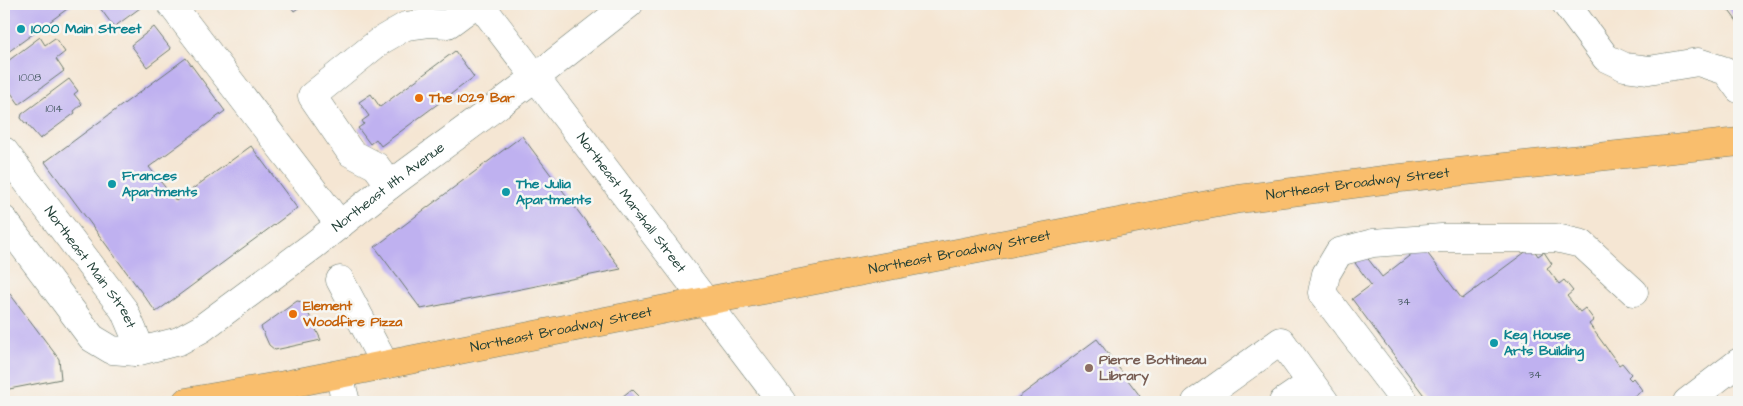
<svg xmlns="http://www.w3.org/2000/svg" width="1743" height="406" viewBox="0 0 1743 406" font-family="'Architects Daughter',sans-serif">
<style>
.building{fill:#bfb1f0}
.lines{fill:none;stroke-linecap:round;stroke-linejoin:round}
.minor-casing{stroke:#6a786c;stroke-width:29}
.major-casing{stroke:#6a786c;stroke-width:29}
.minor{stroke:#fff;stroke-width:28}
.major{stroke:#f9be6d;stroke-width:28}
.culture-dot{fill:#0f9aa8;stroke:#f6f6f2;stroke-width:2}
.food-dot{fill:#e8710a;stroke:#f6f6f2;stroke-width:2}
.education-dot{fill:#8d6e63;stroke:#f6f6f2;stroke-width:2}
.labels{text-anchor:middle;dominant-baseline:central;stroke-width:5;stroke-linejoin:round;paint-order:stroke}
.number-label{font-size:11px;fill:#475a63}
.culture-label{font-size:14px;font-weight:bold;fill:#0d838f;stroke:#f6f6f2;text-anchor:start}
.food-label{font-size:14px;font-weight:bold;fill:#c56008;stroke:#f6f6f2;text-anchor:start}
.street-label{font-size:14px;fill:#1f3d34;stroke:#f6f6f2}
.education-label{font-size:14px;font-weight:bold;fill:#785e54;stroke:#f6f6f2;text-anchor:start}
</style>
<rect width="100%" height="100%" fill="#f6f6f2"/>
<filter id="ink" filterUnits="userSpaceOnUse"><feTurbulence type="fractalNoise" baseFrequency=".02" numOctaves="2"/><feDisplacementMap in="SourceGraphic" scale="10" xChannelSelector="R" yChannelSelector="G"/><feConvolveMatrix kernelMatrix="1 2 1 2 8 2 1 2 1" color-interpolation-filters="sRGB"/></filter>
<filter id="wash" filterUnits="userSpaceOnUse"><feTurbulence type="fractalNoise" baseFrequency=".0096" numOctaves="4" result="noise"/><feDisplacementMap in="SourceGraphic" scale="20" xChannelSelector="R" yChannelSelector="G"/><feGaussianBlur stdDeviation="1.12" result="paint"/><feColorMatrix in="noise" values="0 0 0 0 0 0 0 0 0 0 0 0 0 0 0 0 0 1.4 0 .05"/><feComposite in="paint" operator="in"/></filter>
<g filter="url(#wash)">
<rect width="100%" height="100%" fill="#f5e6d3"/>
<g id="blocks">
<g class="building">
<path d="M4 4H74L4 55Z"/>
<path d="M97 4H137L140 8 114 27Z"/>
<path d="M289 4H304L294 11Z"/>
<path d="M1724 4H1739V24Z"/>
<path d="M154 27 171 49 147 67 131 45Z"/>
<path d="M40 37 45 45 55 38 65 52 56 59 64 71 19 104 4 83V64Z"/>
<path d="M455 51 474 77 381 146 376 139 370 144 358 128 364 124 362 121 369 116 359 102 371 94 380 107Z"/>
<path d="M186 58 225 111 149 167 176 201 251 146 297 208 156 312 45 162Z"/>
<path d="M69 79 78 91 74 94 82 104 74 111 75 113 40 139 27 124 28 123H25L21 118 22 114Z"/>
<path d="M522 136 621 269 421 309 375 247Z"/>
<path d="M1422 246 1462 299 1532 247 1538 256 1544 252 1552 264 1547 268 1559 284 1564 280 1573 291 1567 296 1580 312 1585 308 1594 320 1589 324 1619 365 1622 363 1631 374 1628 377 1631 380 1633 378 1642 390 1626 402H1429L1352 299 1371 285 1355 263 1365 255 1382 277Z"/>
<path d="M4 286 59 359 61 379 4 390Z"/>
<path d="M297 301 303 302 321 340 275 350 269 345 261 327Z"/>
<path d="M1097 339 1140 396 1132 402H1012Z"/>
<path d="M632 389 645 402H612L617 399 618 400Z"/>
</g>
</g>
</g>
<g filter="url(#ink)">
<use href="#blocks" fill-opacity="0" stroke="#6a786c" stroke-width="1"/>
<g class="lines">
<g class="minor-casing">
<g id="minor">
<path d="M171 4 340 225"/>
<path id="s1" d="M480 4 782 402"/>
<path d="M1566 4 1606 58 1625 67 1649 70 1698 62 1726 71 1739 89"/>
<path id="s2" d="M4 151 124 310 136 338V352"/>
<path d="M390 185 376 166 351 153 312 96 380 41 406 26 429 23 448 24 475 4"/>
<path id="s3" d="M4 220 92 338 112 350 136 352 179 341 201 329 314 245 390 185 536 77 629 4"/>
<path d="M340 280 385 365"/>
<path d="M339 375 346 402"/>
<path d="M1196 402 1281 341 1325 402"/>
<path d="M1283 402 1311 383"/>
<path d="M1405 402 1322 293 1326 274 1339 252 1373 243 1442 238H1556L1582 244 1634 292"/>
<path d="M1687 402 1739 362"/>
</g>
</g>
<g class="major-casing">
<g id="major">
<path id="s4" d="M186 402 284 385 706 301 1239 199 1391 179 1739 142"/>
</g>
</g>
<use href="#minor" class="minor"/>
<use href="#major" class="major"/>
</g>
</g>
<g class="culture-dot">
<circle cx="21" cy="29" r="5"/>
<circle cx="112" cy="184" r="5"/>
<circle cx="506" cy="192" r="5"/>
<circle cx="1494" cy="343" r="5"/>
</g>
<g class="food-dot">
<circle cx="419" cy="98" r="5"/>
<circle cx="293" cy="314" r="5"/>
</g>
<circle class="education-dot" cx="1089" cy="368" r="5"/>
<g class="labels">
<g class="number-label">
<text x="30" y="77">1008</text>
<text x="54" y="108">1014</text>
<text x="1404" y="301">34</text>
<text x="1535" y="374">34</text>
</g>
<g class="culture-label">
<text x="31" y="29">1000 Main Street</text>
<text x="122" y="176">Frances<tspan x="122" dy="16">Apartments</tspan></text>
<text x="516" y="184">The Julia<tspan x="516" dy="16">Apartments</tspan></text>
<text x="1504" y="335">Keg House<tspan x="1504" dy="16">Arts Building</tspan></text>
</g>
<g class="food-label">
<text x="429" y="98">The 1029 Bar</text>
<text x="303" y="306">Element<tspan x="303" dy="16">Woodfire Pizza</tspan></text>
</g>
<g class="street-label">
<text stroke="none"><textPath href="#s4" startOffset="1192">Northeast Broadway Street</textPath></text>
<text stroke="none"><textPath href="#s3" startOffset="499">Northeast 11th Avenue</textPath></text>
<text stroke="none"><textPath href="#s1" startOffset="250">Northeast Marshall Street</textPath></text>
<text stroke="none"><textPath href="#s4" startOffset="788">Northeast Broadway Street</textPath></text>
<text stroke="none"><textPath href="#s2" startOffset="145">Northeast Main Street</textPath></text>
<text stroke="none"><textPath href="#s4" startOffset="382">Northeast Broadway Street</textPath></text>
</g>
<g class="education-label">
<text x="1099" y="360">Pierre Bottineau<tspan x="1099" dy="16">Library</tspan></text>
</g>
</g>
<rect width="1743" height="406" fill="none" stroke="#f6f6f2" stroke-width="20"/>
</svg>
